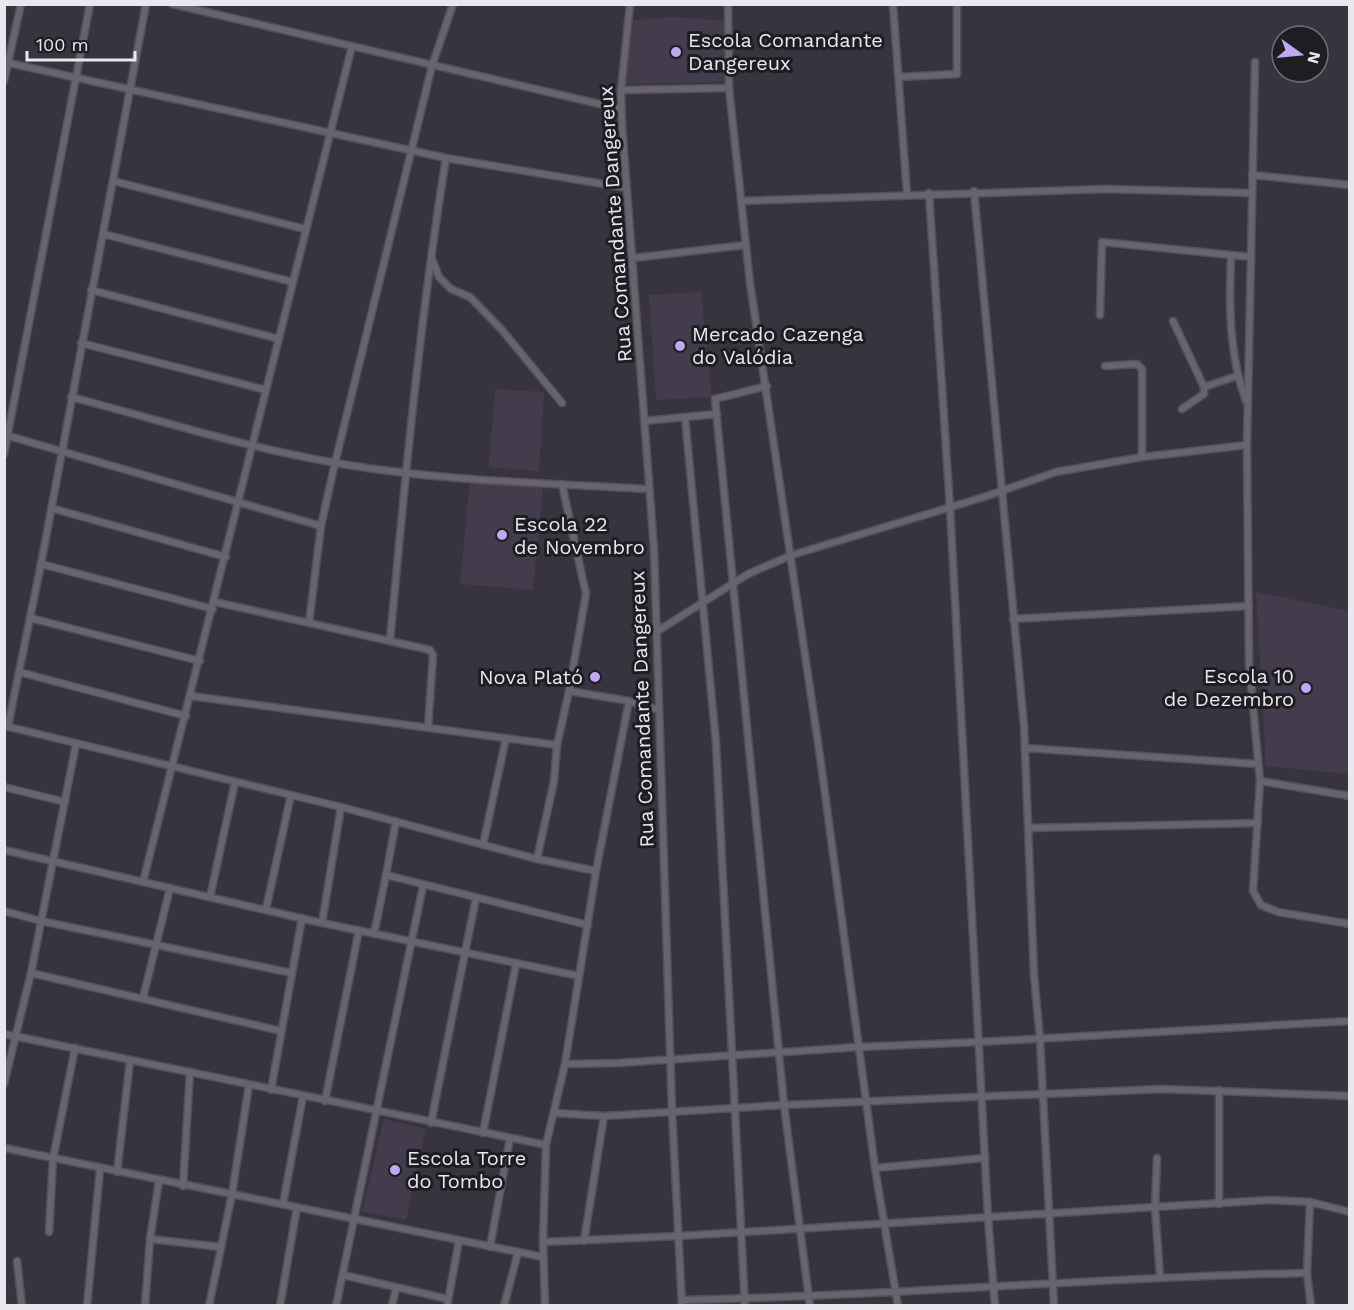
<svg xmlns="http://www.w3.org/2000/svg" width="1354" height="1310" viewBox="0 0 1354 1310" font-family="'Work Sans',sans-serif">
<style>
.built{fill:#423c4d}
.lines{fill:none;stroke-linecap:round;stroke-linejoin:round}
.street-casing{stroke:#54505a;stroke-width:9}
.street{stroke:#67636f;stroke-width:6}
.poi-dot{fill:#c3a7f2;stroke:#1e1d21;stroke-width:2}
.labels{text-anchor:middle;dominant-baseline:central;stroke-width:6;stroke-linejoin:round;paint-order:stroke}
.poi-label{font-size:20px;fill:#eae8ef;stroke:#1e1d21;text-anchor:start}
.street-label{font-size:20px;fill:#eae8ef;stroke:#1e1d21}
</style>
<rect width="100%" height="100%" fill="#38343f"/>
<g class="built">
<path d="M673 17 728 21 729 82 622 84 626 21Z"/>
<path d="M701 292 712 397 656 400 649 295Z"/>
<path d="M495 389 544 392 539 471 489 467Z"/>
<path d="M470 481 543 486 533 590 460 584Z"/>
<path d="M1256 592 1349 611V774L1266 766Z"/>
<path d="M384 1119 426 1129 406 1220 362 1212Z"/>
</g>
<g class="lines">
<g class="street-casing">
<g id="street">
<path d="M172 4 621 109"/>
<path d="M630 4 621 90 622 125 654 549 672 1111 682 1306"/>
<path d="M728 4 729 88 750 283 820 756 875 1168 898 1306"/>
<path d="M893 4 907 194"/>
<path d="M4 62 446 158 627 188"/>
<path d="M899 77 957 74V4"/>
<path d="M4 81 21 4"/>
<path d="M621 90 729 88"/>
<path d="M1252 175 1350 185"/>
<path d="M113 181 305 229"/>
<path d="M974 191 1024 726 1034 975 1040 1039 1054 1306"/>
<path d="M929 193 950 507 988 1217 995 1306"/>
<path d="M742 201 1106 189 1252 193"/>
<path d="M103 234 293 282"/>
<path d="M1231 257C1229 305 1229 355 1246 401"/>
<path d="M633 258 745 245"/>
<path d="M432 259 439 277 451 289 470 297 502 330 562 403"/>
<path d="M91 290 279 339"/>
<path d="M1100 315 1102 242 1251 257"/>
<path d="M1173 321 1204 387 1237 376"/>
<path d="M81 343 266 390"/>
<path d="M1105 366 1137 364 1142 369V457"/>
<path d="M767 386 715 399 784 1105 810 1306"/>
<path d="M71 397C159 420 247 448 336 463 439 481 545 483 649 489"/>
<path d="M1182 409 1204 394V387"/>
<path d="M685 417 716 743 745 1306"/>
<path d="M644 421 717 414"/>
<path d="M5 435 321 526"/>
<path d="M1247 445 1255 62"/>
<path d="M4 454 90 4"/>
<path d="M51 508 226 557"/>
<path d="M41 564 213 609"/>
<path d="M215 602 430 650 433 655 428 728"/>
<path d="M30 618 200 661"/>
<path d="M1013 619 1249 606"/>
<path d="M309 623 321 526 335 463 432 66 453 4"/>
<path d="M656 632 748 574 792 555 984 497 1056 472 1142 457 1247 445 1249 662 1260 781 1253 891 1261 905 1278 912 1350 924"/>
<path d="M390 641C405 479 420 318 446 158"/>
<path d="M19 672 186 716"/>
<path d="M569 691 629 701 659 710"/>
<path d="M191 696 557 745"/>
<path d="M5 726 341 807 537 859 596 871"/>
<path d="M8 726 41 564 146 4"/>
<path d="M1025 748 1258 764"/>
<path d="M1260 781 1350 796"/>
<path d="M4 787 65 802"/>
<path d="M396 821 386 875 588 925"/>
<path d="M1028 828 1258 823"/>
<path d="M483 845 506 738"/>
<path d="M4 850 313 921 579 976"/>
<path d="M537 859 554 781 557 745 569 691 586 594 562 484"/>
<path d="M143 882 352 46"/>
<path d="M210 897 235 782"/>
<path d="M266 909 291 795"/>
<path d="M4 911 41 921 292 973"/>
<path d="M322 923 341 807"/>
<path d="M374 934 386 875"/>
<path d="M31 973 281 1031"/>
<path d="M143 998 170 888"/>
<path d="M4 1034 546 1145"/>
<path d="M565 1064 618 1063 859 1047 979 1042 1350 1021"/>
<path d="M4 1084 31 973 76 744"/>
<path d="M271 1090 302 918"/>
<path d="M1219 1090V1204"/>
<path d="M325 1101 359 930"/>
<path d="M555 1113 604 1116 784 1105 1162 1089 1350 1096"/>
<path d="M431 1123 476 898"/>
<path d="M483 1133 516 964"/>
<path d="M4 1148 543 1257"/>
<path d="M1157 1158 1155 1208 1160 1276"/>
<path d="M875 1168 985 1158"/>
<path d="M117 1172 130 1061"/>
<path d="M183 1186 190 1072"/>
<path d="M1310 1202 1307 1273 1311 1306"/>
<path d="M283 1204 303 1096"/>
<path d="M49 1232 53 1159 75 1048"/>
<path d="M150 1239 221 1247"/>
<path d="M584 1241 604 1116"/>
<path d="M543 1242 678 1236 1269 1200 1310 1202 1350 1212"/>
<path d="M490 1247 510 1138"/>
<path d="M17 1261 22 1306"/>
<path d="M343 1275 448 1299"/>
<path d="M682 1300C891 1296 1099 1277 1307 1273"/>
<path d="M87 1306 100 1169"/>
<path d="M145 1306 150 1239 159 1181"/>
<path d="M209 1306 232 1194 249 1085"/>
<path d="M280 1306 297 1207"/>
<path d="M336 1306 423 886"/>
<path d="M392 1306 396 1288"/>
<path d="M447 1306 459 1241"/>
<path d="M504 1306 518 1252"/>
<path d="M545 1306 543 1242 546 1145 565 1064 596 871 629 701"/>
</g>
</g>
<use href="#street" class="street"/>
</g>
<g class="poi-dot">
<circle cx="676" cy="52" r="6"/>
<circle cx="680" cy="346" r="6"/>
<circle cx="502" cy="535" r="6"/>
<circle cx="595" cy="677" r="6"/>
<circle cx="1306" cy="688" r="6"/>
<circle cx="395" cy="1170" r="6"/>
</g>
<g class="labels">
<g class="poi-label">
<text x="688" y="40">Escola Comandante<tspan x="688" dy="23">Dangereux</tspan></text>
<text x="692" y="334">Mercado Cazenga<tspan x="692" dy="23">do Valódia</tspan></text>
<text x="514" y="524">Escola 22<tspan x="514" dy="23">de Novembro</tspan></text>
<text x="1294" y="676" text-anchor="end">Escola 10<tspan x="1294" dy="23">de Dezembro</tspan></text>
<text x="583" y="677" text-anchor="end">Nova Plató</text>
<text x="407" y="1158">Escola Torre<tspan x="407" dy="23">do Tombo</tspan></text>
</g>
<g class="street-label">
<text transform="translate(615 224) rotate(-94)">Rua Comandante Dangereux</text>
<text transform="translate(642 709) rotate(-92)">Rua Comandante Dangereux</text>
</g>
</g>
<rect width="1354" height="1310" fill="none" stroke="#eae8ef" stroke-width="12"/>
<g transform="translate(1300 54) rotate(105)"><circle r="28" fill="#1e1d21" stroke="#706e73" stroke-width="1.5"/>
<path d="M0-4.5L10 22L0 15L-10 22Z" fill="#c3a7f2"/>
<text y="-9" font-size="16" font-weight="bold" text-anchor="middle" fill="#eae8ef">N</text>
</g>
<path d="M27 51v9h108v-9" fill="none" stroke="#eae8ef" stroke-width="3"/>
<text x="36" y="51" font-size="18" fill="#eae8ef" stroke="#1e1d21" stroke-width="4.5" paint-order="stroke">100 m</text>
</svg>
